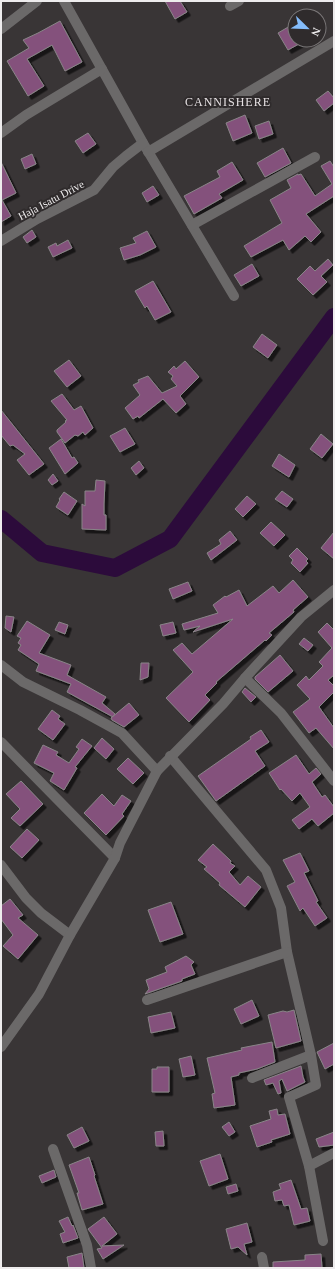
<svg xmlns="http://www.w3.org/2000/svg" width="335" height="1269" viewBox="0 0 335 1269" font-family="Georgia,serif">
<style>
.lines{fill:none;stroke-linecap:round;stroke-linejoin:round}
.river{stroke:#2c0b3b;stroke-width:18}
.building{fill:#84517b;stroke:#898588;filter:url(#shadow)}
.street{stroke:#6b6969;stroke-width:10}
.labels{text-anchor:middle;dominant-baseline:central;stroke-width:4;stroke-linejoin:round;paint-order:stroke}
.street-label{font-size:11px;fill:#eeeced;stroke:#2f2b2c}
.neighbourhood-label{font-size:12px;letter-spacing:1px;fill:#e6e1e3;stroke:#2f2b2c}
</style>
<defs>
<filter id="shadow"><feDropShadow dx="3.5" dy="3.5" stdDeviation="0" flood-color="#0009"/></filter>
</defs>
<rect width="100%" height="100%" fill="#393536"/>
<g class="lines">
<path class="river" d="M1 519 42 553 115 568 170 539 334 317"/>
</g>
<g class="building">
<path d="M165 1H180L187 12 175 19Z"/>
<path d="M60 21 82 62 65 71 52 45 27 59 44 86 28 96 7 61 29 48 23 40 38 33Z"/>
<path d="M295 23V40H306L288 50 278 33Z"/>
<path d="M328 91 334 98V103L324 111 316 100Z"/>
<path d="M245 115 252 133 233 141 226 123Z"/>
<path d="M269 121 273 134 259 139 255 126Z"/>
<path d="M88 133 96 144 83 153 75 141Z"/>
<path d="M283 148 291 163 265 177 257 163Z"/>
<path d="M32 154 36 164 25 169 21 159Z"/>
<path d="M330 161 334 167V196L306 214 321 232 311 242 305 236 289 250 283 240 251 257 244 246 282 223 270 200 291 188 287 180 298 174V175L301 174 315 196 332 184 321 166Z"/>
<path d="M1 162 16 193 2 200 11 216 1 222Z"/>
<path d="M232 162 243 180 219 194 222 198 194 214 184 196 220 177 217 171Z"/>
<path d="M153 186 159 195 147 202 142 193Z"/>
<path d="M32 230 36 237 27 243 23 237Z"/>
<path d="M147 231 156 247 140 255 124 260 120 248 136 243 133 238Z"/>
<path d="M68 240 72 248 53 257 48 247 56 243 57 246Z"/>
<path d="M328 259 333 265 321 276 327 282 313 295 297 279 310 266 315 271Z"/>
<path d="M252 264 259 276 241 286 234 275Z"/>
<path d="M153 281 171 312 155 320 147 306 145 308 135 291Z"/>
<path d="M262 334 277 345 268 358 253 347Z"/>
<path d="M69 360 81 376 67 387 54 371Z"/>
<path d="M185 361 199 377 180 396 186 404 176 413 163 399 139 418 138 416 133 419 125 408 140 395 133 385 139 382 138 380 148 376 162 393 177 386 171 379 173 376 168 372 174 366 176 369Z"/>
<path d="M62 394 74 410 81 406 93 428 85 435 83 432 78 436 75 435 65 443 57 432V430L66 422 65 421 67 420 51 401Z"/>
<path d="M1 410 44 464 29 475 17 460 25 454 13 445 10 446 1 435Z"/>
<path d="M125 428 135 444 120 452 110 436Z"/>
<path d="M321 434 333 444 322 458 310 449Z"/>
<path d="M61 439 72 458 74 457 78 463 65 474 49 448Z"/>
<path d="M279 454 295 465 289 477 272 466Z"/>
<path d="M139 461 144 468 136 475 131 468Z"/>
<path d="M53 474 58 481 52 485 48 480Z"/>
<path d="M96 480 105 481 104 504V515H106V530L82 529V504L85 506V491H95Z"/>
<path d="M282 491 293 499 287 507 275 499Z"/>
<path d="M64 492 77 501 68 515 56 507 60 500 59 499Z"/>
<path d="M247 496 256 504 243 517 235 509Z"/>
<path d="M271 522 285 535 274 546 260 533Z"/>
<path d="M230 531 237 540 211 560 207 553 221 544 219 540Z"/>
<path d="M334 532V559L321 548Z"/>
<path d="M297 548 308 559 306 561 308 563 300 572 291 563 293 560 289 556Z"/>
<path d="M293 580 308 597 293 610 294 612 269 633 272 635 266 641 265 640 216 682 217 683 205 695 210 700 189 722 166 698 193 672 173 650 182 643 192 654 233 619 193 632 200 626 184 630 182 624 218 613 213 605 225 596 226 597 239 590 247 606 273 586 279 593Z"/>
<path d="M188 582 192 591 173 599 169 589Z"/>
<path d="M6 616 14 617 11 632 5 628Z"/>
<path d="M27 621 50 635 39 653 71 665 67 675 106 697 102 703 115 714 113 717 67 692 71 684 36 671 39 664 18 650 21 645 18 643 21 638 17 636Z"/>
<path d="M59 622 68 625 65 634 55 630Z"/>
<path d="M173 622 176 633 163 636 160 625Z"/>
<path d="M327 623 334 630V675L328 680 334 686V692L319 707 334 728V749L316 728 309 733 293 712 310 699 297 685 306 676 309 680 323 666 319 662 332 648 318 632Z"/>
<path d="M304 638 313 645 308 651 299 644Z"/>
<path d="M280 655 293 671 268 692 255 679V677Z"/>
<path d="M141 663H149L148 677 140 680Z"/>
<path d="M245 688 256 697 251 702 242 692Z"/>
<path d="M129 703 139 715 124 727 112 720 111 718Z"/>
<path d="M52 710 60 716 58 719 65 724 53 740 38 729Z"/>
<path d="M261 730 269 742 255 751 265 766 216 801 198 776 251 739 250 737Z"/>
<path d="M102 738 114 749 106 759 94 748Z"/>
<path d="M82 739 92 746 75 767 77 768 64 790 50 781 54 773 34 763 43 745 58 752 56 755 69 763 79 749 76 747Z"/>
<path d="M296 755 309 774 316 768 321 774 312 782 322 797 325 795 334 807V813L318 826 312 819 299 829 292 820 310 807 300 793 292 801 281 789 280 790 269 773Z"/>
<path d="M128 758 144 773 133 784 117 769Z"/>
<path d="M21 781 43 804 20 826 11 818 20 809 6 794Z"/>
<path d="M102 794 114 806 122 795 131 801 122 814 124 816 106 835 84 813Z"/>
<path d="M27 829 39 840 22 858 10 847Z"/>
<path d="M213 844 231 861 230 863 235 866 229 872 240 885 248 876 261 887 245 907 219 885 220 883 204 869 207 867 198 860Z"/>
<path d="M300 853 309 871 304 873 318 901 316 902 327 918 315 926 303 908 300 911 287 886 295 882 283 860Z"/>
<path d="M10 899 23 915 18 918 38 935 18 959 3 946 13 935 1 919V906Z"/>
<path d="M171 902 183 934 160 942 148 910Z"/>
<path d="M186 956 194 962 191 965 195 974 182 979V981L145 994 149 989 146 980 167 972 165 967Z"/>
<path d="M252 1000 259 1016 241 1024 234 1009Z"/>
<path d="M294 1010 301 1041 276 1048 268 1015 283 1011 287 1012Z"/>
<path d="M171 1012 175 1028 151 1033 148 1017Z"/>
<path d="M272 1042 275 1062 257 1069 239 1073V1075L231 1077 235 1105 214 1108 212 1094 215 1093 207 1058 242 1050 241 1048Z"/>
<path d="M334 1043V1064L325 1069 317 1052Z"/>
<path d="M191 1056 195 1075 183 1077 179 1059Z"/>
<path d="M301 1066 303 1077 305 1082 287 1091 282 1079 279 1081 281 1093 278 1094 273 1083 266 1085 264 1080Z"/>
<path d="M157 1067H169V1092H152V1069H157Z"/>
<path d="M277 1109 278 1115 285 1114 290 1134 271 1140 272 1142 257 1147 250 1126 271 1119 269 1111Z"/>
<path d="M229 1122 235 1132 229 1136 222 1127Z"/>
<path d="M82 1127 89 1141 74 1148 67 1135Z"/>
<path d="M163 1131 164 1146H156L155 1132Z"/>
<path d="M334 1132V1145L319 1147 316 1139Z"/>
<path d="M220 1154 228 1179 209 1186 200 1161Z"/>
<path d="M89 1157 95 1175 94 1176 103 1204 82 1210 77 1193H79L69 1165Z"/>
<path d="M54 1170 56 1177 42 1183 39 1176Z"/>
<path d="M291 1180 301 1209 307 1208 310 1221 294 1225 289 1205 284 1206 282 1200 275 1201 273 1192 281 1189 279 1184Z"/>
<path d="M236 1184 238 1191 228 1194 226 1187Z"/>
<path d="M68 1217 72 1226 73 1225 78 1238 63 1243 60 1234 65 1232 59 1221Z"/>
<path d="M104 1217 117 1234 102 1246 124 1245 103 1259 97 1249 102 1248 88 1229Z"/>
<path d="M247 1223 252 1242 244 1244 247 1255 238 1247 231 1249 226 1229Z"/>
<path d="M82 1253 84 1268H69L67 1257Z"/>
<path d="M321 1254 322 1268H273V1262L305 1260V1255Z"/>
</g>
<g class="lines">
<g class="street">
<path d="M64 1 143 143 234 296"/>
<path d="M230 6 239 1"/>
<path d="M1 29 37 1"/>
<path d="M1 133 26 115 102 69"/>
<path d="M148 152 334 41"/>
<path d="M192 225 315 157"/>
<path d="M1 241 37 219 94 190 113 167 126 156 143 143"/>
<path d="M1 665 23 682 80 710 122 733 157 771"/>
<path d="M245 678 281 713 334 781"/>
<path d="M1 742 115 858"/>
<path d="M170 756 266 870 281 908 287 952 311 1055 316 1085 289 1097 309 1166 323 1241"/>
<path d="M1 865 26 898 41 913 70 935"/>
<path d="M147 1000 287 952"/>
<path d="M1 1047 39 994 70 935 115 858 120 843 157 771 223 704 245 678 301 617 334 590"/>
<path d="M252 1078 311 1055"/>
<path d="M53 1149 87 1245 91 1268"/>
<path d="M309 1166 334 1153"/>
<path d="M262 1257 264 1268"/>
</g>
</g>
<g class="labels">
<g class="street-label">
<text transform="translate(51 200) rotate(-28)">Haja Isatu Drive</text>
</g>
<g class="neighbourhood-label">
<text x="228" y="102">CANNISHERE</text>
</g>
</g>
<rect width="335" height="1269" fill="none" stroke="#eeeced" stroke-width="4"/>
<g transform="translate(307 28) rotate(113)"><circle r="19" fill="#2f2b2c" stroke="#7b7879"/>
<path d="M0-3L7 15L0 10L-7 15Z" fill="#84bcfb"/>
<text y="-6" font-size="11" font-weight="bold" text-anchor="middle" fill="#eeeced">N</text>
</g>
</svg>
